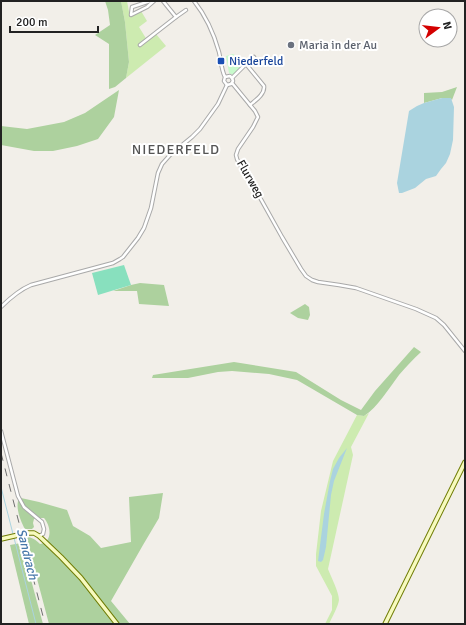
<svg xmlns="http://www.w3.org/2000/svg" width="466" height="625" viewBox="0 0 466 625" font-family="Signika,sans-serif">
<style>
.grass{fill:#cdebb0}
.forest{fill:#add19e}
.park{fill:#c8facc}
.pitch{fill:#88e0be}
.water{fill:#aad3df}
.lines{fill:none;stroke-linecap:round;stroke-linejoin:round}
.stream{stroke:#aad3df;stroke-width:1}
.street-casing{stroke:#a9a9a9;stroke-width:4.5}
.secondary-casing{stroke:#707d05;stroke-width:5.5}
.street{stroke:#fff;stroke-width:2.5}
.secondary{stroke:#f7fabf;stroke-width:3.5}
.rail{stroke:#707070;stroke-width:1;stroke-dasharray:8 8;stroke-linecap:butt}
.worship-dot{fill:#6b7280;stroke:#fff;stroke-width:1.5}
.transit-dot{fill:#1a4fb4;stroke:#fff;stroke-width:1.5}
.labels{text-anchor:middle;dominant-baseline:central;stroke-width:4;stroke-linejoin:round;paint-order:stroke}
.worship-label{font-size:12px;fill:#5b616d;stroke:#fff;text-anchor:start}
.transit-label{font-size:12px;fill:#164399;stroke:#fff;text-anchor:start}
.street-label{font-size:12px;fill:#222;stroke:#fff}
.water-label{font-size:13px;font-style:italic;fill:#4a7aab;stroke:#fff}
.quarter-label{font-size:14px;letter-spacing:1px;fill:#555;stroke:#fff}
</style>
<rect width="100%" height="100%" fill="#f2efe9"/>
<g class="grass">
<path d="M121 1H127L130 17 141 11 147 21 139 27 147 40 156 34 166 46 126 78 129 62 125 22Z"/>
<path d="M369 413 351 447 353 455 328 569C331 577 339 592 339 600 338 607 332 617 329 624H325L332 610V596L316 566V554L321 511 333 461 357 415 364 416Z"/>
</g>
<g class="forest">
<path d="M105 1H121L125 22 129 62 126 78 115 87 109 89V44L95 35 110 25 108 10Z"/>
<path d="M457 87 452 100 450 98H442L424 103V93L442 92Z"/>
<path d="M119 90 114 117 98 139 77 146 53 151H34L1 145V126L27 129 64 122 85 113Z"/>
<path d="M140 283 164 285 169 306 139 304 137 291H113L131 285Z"/>
<path d="M305 304 309 307 310 315 308 320 298 318 290 313Z"/>
<path d="M414 347 421 352C413 359 406 367 399 375 389 388 378 407 364 416L357 415 297 380 269 374 232 371 218 372 188 378H152L153 375 234 362 296 372 341 400 361 410 375 391Z"/>
<path d="M163 493 159 518 143 545 111 601 130 624H49L26 537C32 537 36 540 40 544 53 542 51 526 44 518H38L34 519 33 523 34 527 32 529H25C21 522 16 510 18 501L21 498 39 502 67 510 73 526 90 536 101 548 131 542 129 497Z"/>
<path d="M21 543 43 624H29L10 545Z"/>
</g>
<path class="park" d="M233 54 246 62 233 75 229 73 226 56Z"/>
<path class="pitch" d="M124 265 131 285 98 295 92 273Z"/>
<g class="water">
<path d="M442 98H451L454 107 453 140 450 154 446 163 441 169 436 176 426 179 415 188 402 193H399L397 183 409 111 417 106 424 103Z"/>
<path d="M347 448 334 481 331 495 326 547 323 560 321 562 318 561 324 514 330 481 333 469 339 458Z"/>
</g>
<g class="lines">
<path class="stream" d="M1 487 36 624"/>
<g class="street-casing">
<g id="street">
<path d="M150 1 132 7 131 15 147 7 154 1"/>
<path d="M194 1C206 16 214 34 219 52 221 60 221 69 225 77L224 81 227 85 231 84 233 81 232 78 230 76 225 77"/>
<path d="M176 17 186 10"/>
<path d="M140 45 176 17 163 1"/>
<path d="M246 64 254 57"/>
<path d="M232 78 246 64 264 86C265 94 256 100 250 105"/>
<path d="M232 83 255 111 258 117 253 127 238 149 236 155 237 159 240 165 253 185 282 237 301 269 306 276 312 280 318 282 339 285 356 288 416 309 436 318 444 325 465 351"/>
<path d="M1 307C10 298 19 290 31 285L113 263 120 259 123 257 138 238 144 228 151 208 158 173 162 164 170 155 192 137 200 129 218 104 227 85"/>
<path d="M1 431 18 496 24 507 42 522 44 529 43 534 39 536"/>
</g>
</g>
<g class="secondary-casing">
<g id="secondary">
<path d="M1 539 27 533H34L39 536 61 557 81 578 117 624"/>
<path d="M385 624 465 462"/>
</g>
</g>
<use href="#street" class="street"/>
<use href="#secondary" class="secondary"/>
<path class="rail" d="M1 453 45 624"/>
</g>
<circle class="worship-dot" cx="291" cy="45" r="4"/>
<rect class="transit-dot" x="217" y="57" width="8" height="8" rx="2"/>
<g class="labels">
<g class="worship-label">
<text x="299" y="45">Maria in der Au</text>
</g>
<g class="transit-label">
<text x="229" y="61">Niederfeld</text>
</g>
<g class="street-label">
<text transform="translate(250 179) rotate(60)">Flurweg</text>
</g>
<g class="water-label">
<text transform="translate(27 554) rotate(76)">Sandrach</text>
</g>
<g class="quarter-label">
<text x="176" y="149">NIEDERFELD</text>
</g>
</g>
<rect width="466" height="625" fill="none" stroke="#222222" stroke-width="4"/>
<g transform="translate(438 28) rotate(75)"><circle r="19" fill="#ffffff" stroke="#a7a7a7"/>
<path d="M0-3L7 15L0 10L-7 15Z" fill="#d40000"/>
<text y="-6" font-size="11" font-weight="bold" text-anchor="middle" fill="#222222">N</text>
</g>
<path d="M10 26v6h88v-6" fill="none" stroke="#222222" stroke-width="2"/>
<text x="16" y="26" font-size="12" fill="#222222" stroke="#ffffff" stroke-width="3" paint-order="stroke">200 m</text>
</svg>
